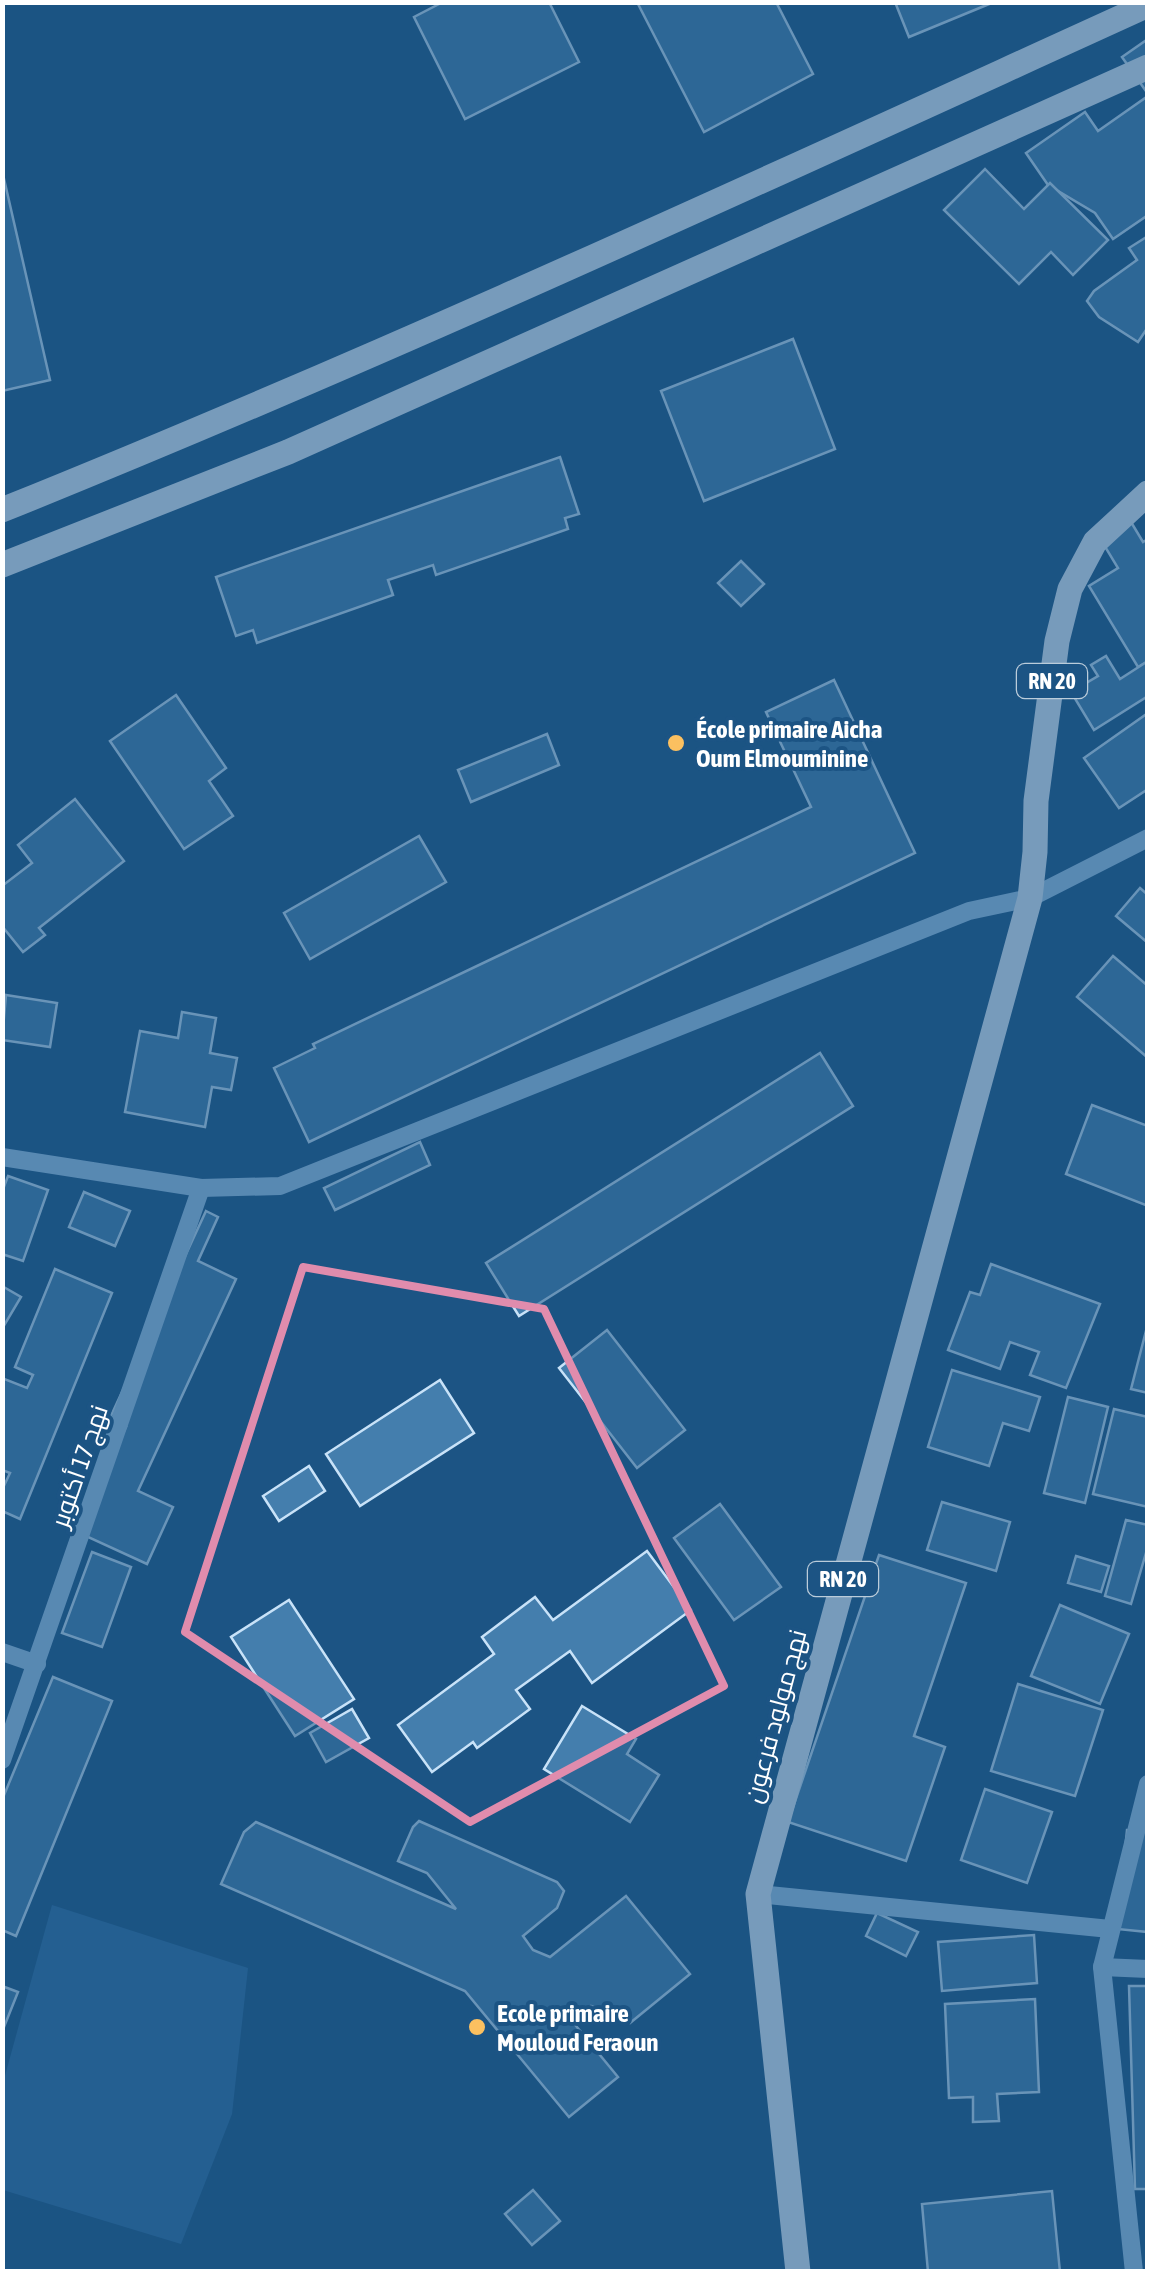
<svg xmlns="http://www.w3.org/2000/svg" width="1150" height="2274" viewBox="0 0 1150 2274" font-family="'Asap Condensed',Cairo,sans-serif">
<style>
.green{fill:#2f6ea2}
.building{fill:#447ead;stroke:#c8e2f8;stroke-width:2.5}
.lines{fill:none;stroke-linecap:round;stroke-linejoin:round}
.minor{stroke:#a3caeb;stroke-width:18}
.major{stroke:#e7f2fe;stroke-width:25}
.marked{fill:none;stroke:#e08cad;stroke-width:8;stroke-linejoin:round}
.poi-dot{fill:#fbc060;stroke:#1c5484;stroke-width:4}
.labels{text-anchor:middle;dominant-baseline:central;stroke-width:8;stroke-linejoin:round;paint-order:stroke}
.shield{fill:#1c5484;stroke:#bbccda;stroke-width:2.5}
.shield-label{font-size:22px;font-weight:bold;fill:#fff}
.poi-label{font-size:25px;font-weight:bold;fill:#fff;stroke:#1c5484;text-anchor:start}
.street-label{font-size:25px;fill:#fff;stroke:#1c5484}
</style>
<rect width="100%" height="100%" fill="#1c5484"/>
<path class="green" d="M52 1905 248 1968 232 2114 181 2244 3 2190V2083Z"/>
<g class="building">
<path d="M443 2H549L579 62 465 119 414 17Z"/>
<path d="M637 2H776L813 74 704 132Z"/>
<path d="M895 2H994L909 37Z"/>
<path d="M1148 39V94L1122 57Z"/>
<path d="M1148 96V215L1113 239 1095 213 1048 185 1026 153 1085 112 1098 131Z"/>
<path d="M985 169 1024 209 1050 183 1108 240 1073 275 1051 252 1019 284 944 210Z"/>
<path d="M2 170 50 380 2 391Z"/>
<path d="M1148 236V327L1138 342 1099 317 1087 301 1094 291 1137 260 1129 248Z"/>
<path d="M793 339 835 449 704 501 661 391Z"/>
<path d="M560 457 579 514 565 518 568 529 436 575 433 565 388 580 393 595 257 643 253 630 236 636 216 577Z"/>
<path d="M1128 517 1143 542 1148 539V661L1138 667 1089 586 1118 568 1098 535Z"/>
<path d="M741 561 764 584 741 606 718 583Z"/>
<path d="M1106 656 1120 679 1148 661V696L1094 730 1071 692 1098 676 1091 665Z"/>
<path d="M834 680 915 853 309 1142 274 1068 315 1048 313 1044 811 807 766 712Z"/>
<path d="M176 695 226 768 209 781 233 816 184 849 110 741Z"/>
<path d="M1148 713V789L1119 808 1084 758Z"/>
<path d="M547 734 559 765 471 802 458 770Z"/>
<path d="M75 799 124 861 39 928 45 935 23 952 2 926V886L32 863 18 845Z"/>
<path d="M419 836 446 882 310 959 284 913Z"/>
<path d="M1140 888 1148 895V943L1116 916Z"/>
<path d="M1113 956 1148 986V1058L1077 997Z"/>
<path d="M6 995 57 1003 50 1047 2 1040Z"/>
<path d="M182 1012 216 1018 210 1053 237 1058 231 1090 212 1087 205 1127 125 1112 140 1031 178 1038Z"/>
<path d="M820 1053 853 1106 519 1316 486 1263Z"/>
<path d="M1092 1105 1148 1126V1206L1066 1174Z"/>
<path d="M420 1142 430 1165 335 1210 324 1188Z"/>
<path d="M8 1176 48 1190 23 1261 2 1254V1192Z"/>
<path d="M84 1192 130 1211 115 1246 69 1227Z"/>
<path d="M206 1211 218 1217 198 1261 236 1279 138 1491 173 1507 147 1564 77 1532 126 1427 109 1420Z"/>
<path d="M991 1264 1100 1304 1066 1388 1030 1375 1039 1352 1010 1342 1000 1369 948 1350 970 1292 980 1295Z"/>
<path d="M55 1269 112 1293 20 1519 2 1511V1490L10 1473 2 1470V1378L27 1388 33 1375 15 1367Z"/>
<path d="M2 1286 21 1297 2 1329Z"/>
<path d="M1148 1323V1393L1131 1389Z"/>
<path d="M607 1330 685 1430 637 1468 559 1368Z"/>
<path d="M952 1370 1040 1397 1029 1431 1003 1423 989 1466 928 1447Z"/>
<path d="M440 1380 474 1433 360 1506 326 1454Z"/>
<path d="M1068 1397 1108 1407 1085 1503 1044 1493Z"/>
<path d="M1114 1409 1148 1417V1507L1093 1494Z"/>
<path d="M309 1466 325 1491 279 1521 263 1496Z"/>
<path d="M942 1502 1010 1522 996 1571 927 1550Z"/>
<path d="M720 1504 781 1587 734 1620 674 1538Z"/>
<path d="M1126 1520 1148 1525V1546L1131 1604 1105 1596Z"/>
<path d="M647 1551 691 1610 592 1683 570 1651 516 1690 530 1709 477 1748 473 1742 432 1772 398 1725 494 1654 482 1637 535 1597 553 1620Z"/>
<path d="M92 1552 131 1567 102 1647 62 1633Z"/>
<path d="M879 1555 966 1583 914 1736 945 1747 906 1861 788 1822Z"/>
<path d="M1076 1556 1109 1566 1101 1592 1068 1583Z"/>
<path d="M289 1600 354 1699 295 1736 231 1637Z"/>
<path d="M1060 1605 1129 1634 1100 1704 1031 1676Z"/>
<path d="M53 1677 112 1701 16 1936 2 1930V1800Z"/>
<path d="M1018 1684 1103 1710 1075 1796 991 1771Z"/>
<path d="M582 1706 636 1739 627 1754 659 1775 630 1822 544 1769Z"/>
<path d="M352 1709 369 1738 326 1762 310 1733Z"/>
<path d="M985 1789 1052 1812 1027 1883 961 1860Z"/>
<path d="M419 1821 557 1882 564 1891 557 1908 523 1936 533 1950 550 1957 626 1896 690 1974 630 2023 591 2006 572 2021 618 2077 569 2117 465 1991 221 1884 244 1832 256 1822 456 1909 427 1873 398 1861 413 1827Z"/>
<path d="M1127 1830 1148 1832V1932L1117 1929Z"/>
<path d="M877 1913 918 1932 906 1956 866 1936Z"/>
<path d="M1034 1935 1037 1983 942 1991 938 1942Z"/>
<path d="M2 1986 18 1992 2 2032Z"/>
<path d="M1129 1986H1148V2189H1135Z"/>
<path d="M1035 1999 1039 2092 997 2094 999 2121 973 2122V2097L949 2098 945 2004Z"/>
<path d="M533 2190 560 2221 532 2245 505 2214Z"/>
<path d="M1052 2191 1060 2272H928L922 2204Z"/>
</g>
<g class="lines">
<g class="minor">
<path d="M2 1157 201 1188 280 1186 969 911 1030 898 1148 838"/>
<path d="M2 1652 37 1664"/>
<path d="M2 1760 201 1188"/>
<path d="M758 1894 1110 1929"/>
<path d="M1102 1967 1148 1969"/>
<path d="M1134 2272 1102 1967 1148 1784"/>
</g>
<g class="major">
<path d="M2 510C389 354 768 178 1148 5"/>
<path d="M2 565 288 452 1148 67"/>
<path d="M798 2272 758 1894 1030 898 1035 852 1036 801 1057 641 1070 589 1095 542 1148 493"/>
</g>
</g>
<path d="M0 0H1150V2274H0ZM303 1267 544 1309 724 1686 470 1822 185 1632Z" fill="#1c5484" fill-opacity=".55" fill-rule="evenodd"/>
<path class="marked" d="M303 1267 544 1309 724 1686 470 1822 185 1632Z"/>
<g class="poi-dot">
<circle cx="676" cy="743" r="10"/>
<circle cx="477" cy="2027" r="10"/>
</g>
<g class="labels">
<g class="shield">
<rect x="1017" y="664" width="70" height="34" rx="8"/>
<rect x="808" y="1562" width="70" height="34" rx="8"/>
</g>
<g class="shield-label">
<text x="1052" y="681">RN 20</text>
<text x="843" y="1579">RN 20</text>
</g>
<g class="poi-label">
<text x="696" y="729">École primaire Aicha<tspan x="696" dy="29">Oum Elmouminine</tspan></text>
<text x="497" y="2013">Ecole primaire<tspan x="497" dy="29">Mouloud Feraoun</tspan></text>
</g>
<g class="street-label">
<text transform="translate(79 1466) rotate(-71)">نهج 17 أكتوبر</text>
<text transform="translate(775 1716) rotate(-75)">نهج مولود فرعون</text>
</g>
</g>
<rect width="1150" height="2274" fill="none" stroke="#ffffff" stroke-width="10"/>
</svg>
